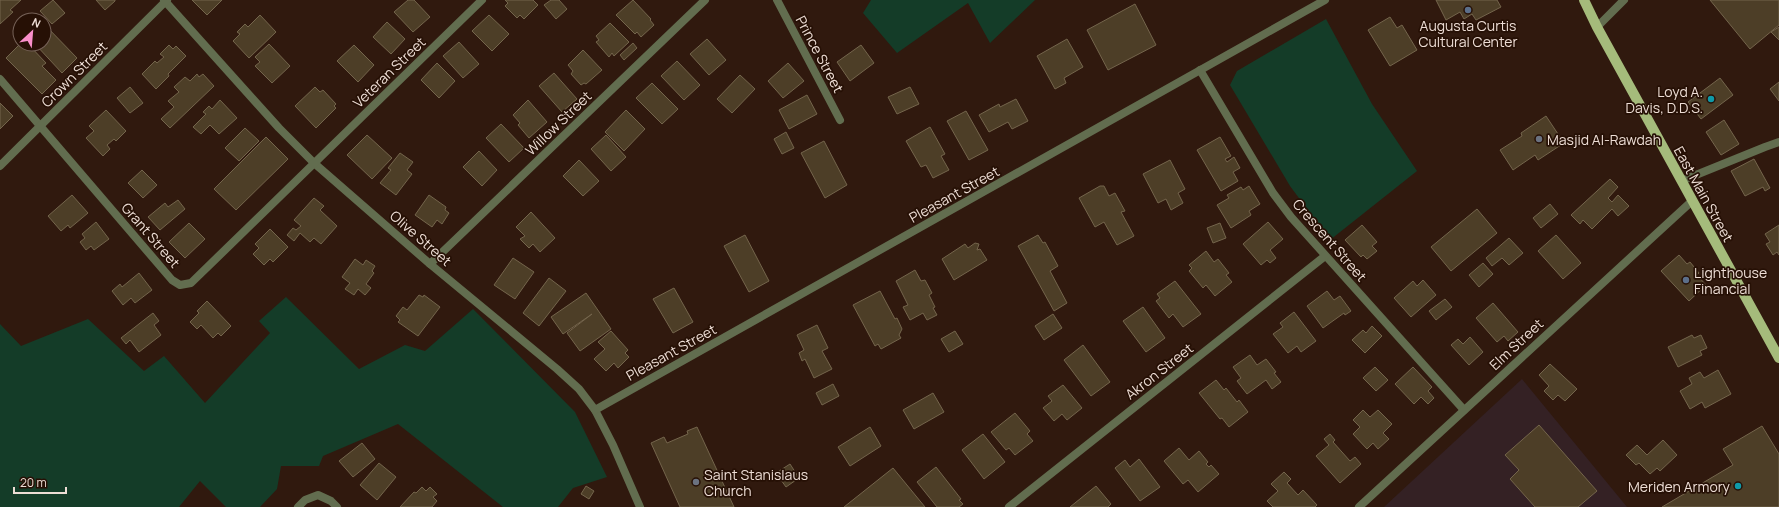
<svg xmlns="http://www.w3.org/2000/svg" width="1779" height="507" viewBox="0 0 1779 507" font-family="Manrope,sans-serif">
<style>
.industrial{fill:#342124}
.green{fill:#143c28}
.building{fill:#4d3e27;stroke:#74654c}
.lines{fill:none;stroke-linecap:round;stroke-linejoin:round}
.service{stroke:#626d4f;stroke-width:8}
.minor{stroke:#626d4f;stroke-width:8}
.tertiary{stroke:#626d4f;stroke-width:8}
.primary{stroke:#a5bb7b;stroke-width:10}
.service-dot{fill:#5c6f8a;stroke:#261005;stroke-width:1.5}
.culture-dot{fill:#0f9aa8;stroke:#261005;stroke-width:1.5}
.worship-dot{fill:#6b7280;stroke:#261005;stroke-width:1.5}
.labels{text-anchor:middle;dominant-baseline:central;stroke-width:3.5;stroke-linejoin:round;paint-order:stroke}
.poi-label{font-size:14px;fill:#edddd5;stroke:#261005;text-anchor:start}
.street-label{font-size:14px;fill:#edddd5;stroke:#261005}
</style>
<rect width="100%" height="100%" fill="#30190e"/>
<path class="industrial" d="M1522 379 1627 507H1384Z"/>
<g class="green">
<path d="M871 0H1035L990 43 968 3 897 53 863 13Z"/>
<path d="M1326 19 1372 104 1417 171 1330 240 1290 186 1230 85 1237 71Z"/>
<path d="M286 297 359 369 405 345 425 351 473 309 575 412 607 477 573 488 558 507H503L398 424 323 456 319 466H281L277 489 260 507H226L200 481 179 507H0V324L21 346 88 319 144 371 164 356 205 403 270 333 259 321Z"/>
</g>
<g class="building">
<path d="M0 0H21L10 10 13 12 0 24Z"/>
<path d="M53 0 65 13 52 24 40 11Z"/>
<path d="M96 0H115V1L105 10Z"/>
<path d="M192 0H222L207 15Z"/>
<path d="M408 0H414L430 17 413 32 394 12Z"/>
<path d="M505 0H533L538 5 524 19 520 15 517 18 505 6 508 3Z"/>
<path d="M551 0H559L567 9 556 19 544 5Z"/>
<path d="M633 0 651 19 650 20 654 25 641 37 637 32 635 34 616 15Z"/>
<path d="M1436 0H1497L1501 7 1476 20 1472 14 1464 19 1460 12 1446 20Z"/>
<path d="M1710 0H1779V25L1750 49Z"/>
<path d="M1135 4 1156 45 1108 70 1087 30Z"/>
<path d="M260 15 276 32 249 58 233 41 240 34 237 32 245 24 248 27Z"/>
<path d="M489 15 509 34 492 51 472 31Z"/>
<path d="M1390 17 1397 28 1402 25 1417 50 1390 66 1368 30Z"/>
<path d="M387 22 405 39 391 54 373 37Z"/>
<path d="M610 23 629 42 614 56 612 53 609 57 596 42 599 40 596 36Z"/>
<path d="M44 24 77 58 62 73 35 44H44Z"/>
<path d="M1779 27V40L1771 32Z"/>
<path d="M707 39 726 60 709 75 690 54Z"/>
<path d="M1067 39 1083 67 1064 78 1066 83 1055 89 1037 56Z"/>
<path d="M459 42 479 64 463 78 443 56Z"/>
<path d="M633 43 637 48 624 60 620 55Z"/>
<path d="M20 44H28L46 63 42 66 56 80 42 94 6 58Z"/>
<path d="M269 44 290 66 272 83 255 66 260 62 255 57Z"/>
<path d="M169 45 173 49 176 46 186 56 168 74 169 76 156 89 142 74 155 61 157 63 164 57 160 54Z"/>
<path d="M354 45 374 65 358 82 337 61Z"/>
<path d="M861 45 874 63 850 81 837 62Z"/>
<path d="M583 50 602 70 586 84 584 83 581 85 571 74 573 71 568 65Z"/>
<path d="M677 61 700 85 684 100 661 76Z"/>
<path d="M437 63 455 81 439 98 421 80Z"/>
<path d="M788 63 804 81 783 98 768 81Z"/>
<path d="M554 73 577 99 562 112 539 86Z"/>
<path d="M197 74 199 77 203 74 214 86 170 128 161 119 174 107 168 101 179 92 174 87 185 77 190 81Z"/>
<path d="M740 75 755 89 732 113 717 99Z"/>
<path d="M1720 78 1733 95 1701 119 1688 102Z"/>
<path d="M1779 82V101L1770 89Z"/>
<path d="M652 83 678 109 662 124 636 98Z"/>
<path d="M130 87 143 103 130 113 117 98Z"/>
<path d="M315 87 320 92 323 90 336 104 334 106 336 108 316 128 295 106Z"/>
<path d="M910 87 919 104 897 114 888 97Z"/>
<path d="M807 95 817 114 789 129 779 110Z"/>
<path d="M1016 99 1028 121 1012 129 1008 122 989 132 979 115 999 104 1000 107Z"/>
<path d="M220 100 237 118 219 134 210 125 201 134 193 127 206 114 203 112 209 106 212 109Z"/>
<path d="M528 100 547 122 529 138 518 125 520 123 513 115Z"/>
<path d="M0 103 13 116 0 129Z"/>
<path d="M106 110 126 131 116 141 114 139 107 145 110 149 103 156 86 138 94 131 89 126Z"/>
<path d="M626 110 645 129 624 151 605 132Z"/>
<path d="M966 111 988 150 969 160 947 121Z"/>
<path d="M1546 116 1564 143 1538 160 1535 155 1513 170 1500 150 1522 136 1521 133Z"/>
<path d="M1724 120 1739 144 1721 155 1706 132Z"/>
<path d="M501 124 524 148 509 162 486 138Z"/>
<path d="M930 127 945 154 941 156 949 170 933 178 926 165 921 167 906 141Z"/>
<path d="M245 128 259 141 239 161 225 148Z"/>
<path d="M786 132 794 148 782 154 774 139Z"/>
<path d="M367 135 392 158 372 179 347 155Z"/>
<path d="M606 135 626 157 611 171 591 149Z"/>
<path d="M266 137 288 159 236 210 214 189Z"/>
<path d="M1220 137 1231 156 1225 159 1227 162 1234 157 1240 168 1233 172 1238 181 1221 191 1197 150Z"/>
<path d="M824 141 847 185 825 198 801 153Z"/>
<path d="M479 151 497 170 482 186 463 167Z"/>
<path d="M400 153 413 162 407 170 412 174 396 195 380 183 391 170 388 168Z"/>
<path d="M1754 159 1770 188 1765 191 1763 187 1745 196 1731 171Z"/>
<path d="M579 160 599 181 583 196 563 176Z"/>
<path d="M1170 160 1185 189 1178 193 1183 203 1171 210 1166 199 1158 203 1143 174Z"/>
<path d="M142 170 157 185 143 198 128 183Z"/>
<path d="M1610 179 1618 187 1608 198 1612 202 1618 195 1629 206 1618 216 1612 209 1592 229 1583 220 1580 224 1571 215Z"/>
<path d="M1100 186H1104L1109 196 1115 193 1125 211 1121 212 1134 236 1117 245 1104 222 1095 227 1079 198Z"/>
<path d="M1249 186 1260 204 1249 211 1251 215 1231 228 1217 205 1229 198 1227 195 1241 187 1243 190Z"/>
<path d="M72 195 88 213 70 228 68 225 61 231 48 216Z"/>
<path d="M429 195 446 207 445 210 449 213 442 224 437 220 432 227 415 215Z"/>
<path d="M314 198 324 206 320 210 337 226 321 244 314 238 310 242 300 233 294 241 287 235 293 228 296 230 301 226 294 220Z"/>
<path d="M178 200 185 209 160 230 148 217 165 203 168 207Z"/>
<path d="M1550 204 1558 214 1541 228 1533 218Z"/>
<path d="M1477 209 1497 233 1451 271 1431 247Z"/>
<path d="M531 212 555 238 540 252 533 244 529 248 520 239 525 236 516 227Z"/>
<path d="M96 222 109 239 94 250 91 246 86 250 80 242 85 238 82 234Z"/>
<path d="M1268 222 1283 239 1270 250 1276 258 1270 263 1267 260 1261 265 1243 244Z"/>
<path d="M189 223 205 239 185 258 169 242Z"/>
<path d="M1220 223 1226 238 1213 243 1207 228Z"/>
<path d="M1362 225 1377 242 1372 246 1377 251 1367 259 1363 255 1361 257 1345 240Z"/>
<path d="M1779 225V255L1777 252 1773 255 1766 244 1770 242 1765 234Z"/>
<path d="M270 229 288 247 273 262 270 259 264 265 253 254 259 248 255 244Z"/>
<path d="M745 235 769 281 749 292 724 246Z"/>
<path d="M1038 235 1043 243 1045 242 1058 266 1050 271 1067 303 1054 311 1018 246Z"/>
<path d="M1556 235 1581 263 1563 279 1538 251Z"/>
<path d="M1509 238 1523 253 1509 265 1502 258 1492 266 1486 258Z"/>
<path d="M975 243 979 244 977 250 980 249 987 260 954 280 942 259 965 244 968 248Z"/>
<path d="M1206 251 1214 262 1218 259 1229 273 1226 275 1232 282 1215 296 1206 285 1203 288 1189 271 1192 268 1189 265Z"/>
<path d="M1679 255 1687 264 1690 262 1699 273 1697 275 1706 285 1689 301 1661 271Z"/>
<path d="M513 258 534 272 515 299 494 285Z"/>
<path d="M355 259 363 265 366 260 375 266 372 271 374 273 366 284 371 288 365 295 358 289 354 295 345 289 350 283 342 277Z"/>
<path d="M1483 263 1493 274 1479 287 1469 275Z"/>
<path d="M915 270 921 281 925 280 932 293 929 295 935 307 933 308 937 315 927 320 923 313 910 320 903 307 908 305 896 281Z"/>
<path d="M139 273 152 290 135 303 131 298 123 305 112 291 120 284 122 287Z"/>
<path d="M549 278 566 291 539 326 523 313Z"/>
<path d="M1423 280 1436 295 1411 317 1394 298 1413 281 1417 286Z"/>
<path d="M1175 281 1201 314 1183 327 1173 314 1169 318 1156 301 1160 298 1157 294Z"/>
<path d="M674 288 693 322 673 333 653 299Z"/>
<path d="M880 291 895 319 897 318 902 329 899 335 901 338 881 349 878 344 875 346 853 305Z"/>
<path d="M1327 291 1334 300 1340 296 1351 311 1345 315 1344 313 1323 328 1307 306Z"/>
<path d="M586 293 611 329 580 351 567 333 592 314 563 334 551 317Z"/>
<path d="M419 295 423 297 424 295 440 307 418 336 398 322 400 320 396 316 403 307 407 310Z"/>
<path d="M1445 299 1452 307 1436 320 1429 311Z"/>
<path d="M207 301 231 326 221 336 218 333 213 338 201 325 197 329 190 322 199 313 197 311Z"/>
<path d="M1493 303 1518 332 1508 341 1504 336 1497 342 1476 318Z"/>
<path d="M1143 307 1165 338 1146 352 1123 321Z"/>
<path d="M1294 312 1316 341 1301 352 1297 346 1288 353 1273 334 1283 327 1280 323Z"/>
<path d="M153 313 159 321 154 325 161 335 139 352 130 340 126 344 121 338Z"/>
<path d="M1053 314 1062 328 1044 340 1035 326Z"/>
<path d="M817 325 828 348 822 351 832 369 814 378 805 359 802 361 799 353 804 350 797 335Z"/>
<path d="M1372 326 1382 336 1365 353 1352 340 1363 330 1366 333Z"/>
<path d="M611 331 628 350 625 353 629 357 618 368 614 363 606 371 594 359 605 349 598 342Z"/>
<path d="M955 331 963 344 949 352 941 339Z"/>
<path d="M1692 335 1694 338 1701 335 1707 348 1700 351 1702 355 1678 367 1668 347Z"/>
<path d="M1470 337 1483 352 1469 365 1451 345 1458 339 1463 344Z"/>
<path d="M1083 345 1110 382 1091 396 1064 360Z"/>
<path d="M1250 355 1257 365 1266 359 1276 372 1274 373 1281 382 1272 389 1266 380 1247 394 1237 381 1241 378 1233 367Z"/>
<path d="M1550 364 1577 389 1565 401 1558 395 1553 400 1544 391 1549 386 1539 375Z"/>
<path d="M1375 367 1388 380 1376 391 1363 378Z"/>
<path d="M1413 367 1432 387 1428 391 1434 398 1428 404 1421 397 1414 404 1395 384Z"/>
<path d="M1718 370 1731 394 1705 408 1702 402 1690 409 1680 391 1692 384 1689 378 1700 372 1704 378Z"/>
<path d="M1216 380 1224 390 1226 388 1237 402 1239 400 1248 412 1229 427 1222 418 1220 419 1199 393Z"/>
<path d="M833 384 839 396 822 405 816 393Z"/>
<path d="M1063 385 1082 408 1067 420 1062 414 1054 421 1043 408 1052 401 1048 396Z"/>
<path d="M933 393 944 412 914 429 903 410Z"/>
<path d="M1363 410 1370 417 1378 410 1392 424 1383 433 1389 439 1378 449 1373 443 1367 449 1353 434 1360 427 1353 420Z"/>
<path d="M1015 413 1030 431 1027 434 1033 441 1015 455 1009 448 1006 450 991 432Z"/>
<path d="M1539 425 1597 491 1578 507H1535L1510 479 1519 470 1505 455Z"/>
<path d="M1762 426 1779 454V507H1662L1733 465 1723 449Z"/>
<path d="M697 427 734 507H680L651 443 664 437 667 443 688 434 687 431Z"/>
<path d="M870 427 881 446 850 466 838 447Z"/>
<path d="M983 434 1005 462 984 479 962 450Z"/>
<path d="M1330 434 1335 440 1333 442 1350 461 1355 457 1361 464 1340 483 1316 456 1329 445 1324 439Z"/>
<path d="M1663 440 1677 455 1660 471 1657 468 1650 474 1639 463 1636 465 1626 455 1637 445 1647 455Z"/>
<path d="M362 443 375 459 353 477 339 461Z"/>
<path d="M1179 448 1189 460 1199 451 1208 462 1206 464 1209 467 1211 465 1219 474 1198 492 1188 480 1183 484 1164 461Z"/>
<path d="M1139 459 1160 487 1140 501 1115 468 1125 460 1130 467Z"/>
<path d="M379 463 396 477 377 500 360 485Z"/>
<path d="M790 464 799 478 786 487 776 473Z"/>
<path d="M936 467 961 499 959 500 963 504 959 507H937L917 482Z"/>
<path d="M893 468 925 507H844Z"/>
<path d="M1284 472 1291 479 1287 483 1298 495 1303 490 1317 505 1315 507H1273L1267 501 1278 491 1271 484Z"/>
<path d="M586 486 594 491 589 499 581 494Z"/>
<path d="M1096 486 1111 504 1108 507H1070Z"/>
<path d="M422 487 426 491 430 487 437 494 433 497 437 501 432 507H400L414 492 416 493Z"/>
</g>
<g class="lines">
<path class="service" d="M1681 181 1765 147 1779 142"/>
<g class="minor">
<path d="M164 0 279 128 314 163 430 264 557 369 579 389 595 410 613 445 640 507"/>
<path d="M777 0 840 120"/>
<path d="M1597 27 1624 0"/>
<path d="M1200 70 1273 193 1291 217 1464 410"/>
<path d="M0 79 172 280 180 285 191 283 482 0"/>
<path d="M430 264 705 0"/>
<path d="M595 410 1325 0"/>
<path d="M298 507 305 500 318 495 331 501 337 507"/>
<path d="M1009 507 1325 256"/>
<path d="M1359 507 1692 201"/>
</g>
<path class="tertiary" d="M0 166 167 0"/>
<path class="primary" d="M1584 0 1597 27 1779 358"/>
</g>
<g class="service-dot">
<circle cx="1468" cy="10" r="4"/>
<circle cx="1686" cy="280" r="4"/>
</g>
<g class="culture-dot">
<circle cx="1711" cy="99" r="4"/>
<circle cx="1738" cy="486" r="4"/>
</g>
<g class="worship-dot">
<circle cx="1539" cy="139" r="4"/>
<circle cx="696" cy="482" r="4"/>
</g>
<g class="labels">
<g class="poi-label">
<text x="1468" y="25" text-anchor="middle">Augusta Curtis<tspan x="1468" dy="16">Cultural Center</tspan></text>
<text x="1703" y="91" text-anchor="end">Loyd A.<tspan x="1703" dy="16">Davis, D.D.S.</tspan></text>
<text x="1547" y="139">Masjid Al-Rawdah</text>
<text x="1694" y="272">Lighthouse<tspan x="1694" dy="16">Financial</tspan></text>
<text x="704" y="474">Saint Stanislaus<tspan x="704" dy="16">Church</tspan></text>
<text x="1730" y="486" text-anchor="end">Meriden Armory</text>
</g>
<g class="street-label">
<text transform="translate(820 54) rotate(62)">Prince Street</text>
<text transform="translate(389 72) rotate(-44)">Veteran Street</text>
<text transform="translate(74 74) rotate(-45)">Crown Street</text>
<text transform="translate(558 123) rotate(-44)">Willow Street</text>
<text transform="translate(954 194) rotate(-29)">Pleasant Street</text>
<text transform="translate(1704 194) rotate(61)">East Main Street</text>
<text transform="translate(151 235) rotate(49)">Grant Street</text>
<text transform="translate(421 238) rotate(41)">Olive Street</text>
<text transform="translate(1330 240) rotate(49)">Crescent Street</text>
<text transform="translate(1516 344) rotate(-43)">Elm Street</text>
<text transform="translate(671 352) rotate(-29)">Pleasant Street</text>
<text transform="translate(1159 371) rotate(-38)">Akron Street</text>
</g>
</g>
<g transform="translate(32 32) rotate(26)"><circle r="19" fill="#261005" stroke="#766258"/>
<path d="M0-3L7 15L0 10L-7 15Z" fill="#f98fca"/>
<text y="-6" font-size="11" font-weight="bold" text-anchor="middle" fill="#edddd5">N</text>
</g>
<path d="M14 487v6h52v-6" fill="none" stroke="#edddd5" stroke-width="2"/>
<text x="20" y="487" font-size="12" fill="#edddd5" stroke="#261005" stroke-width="3" paint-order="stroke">20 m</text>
</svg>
